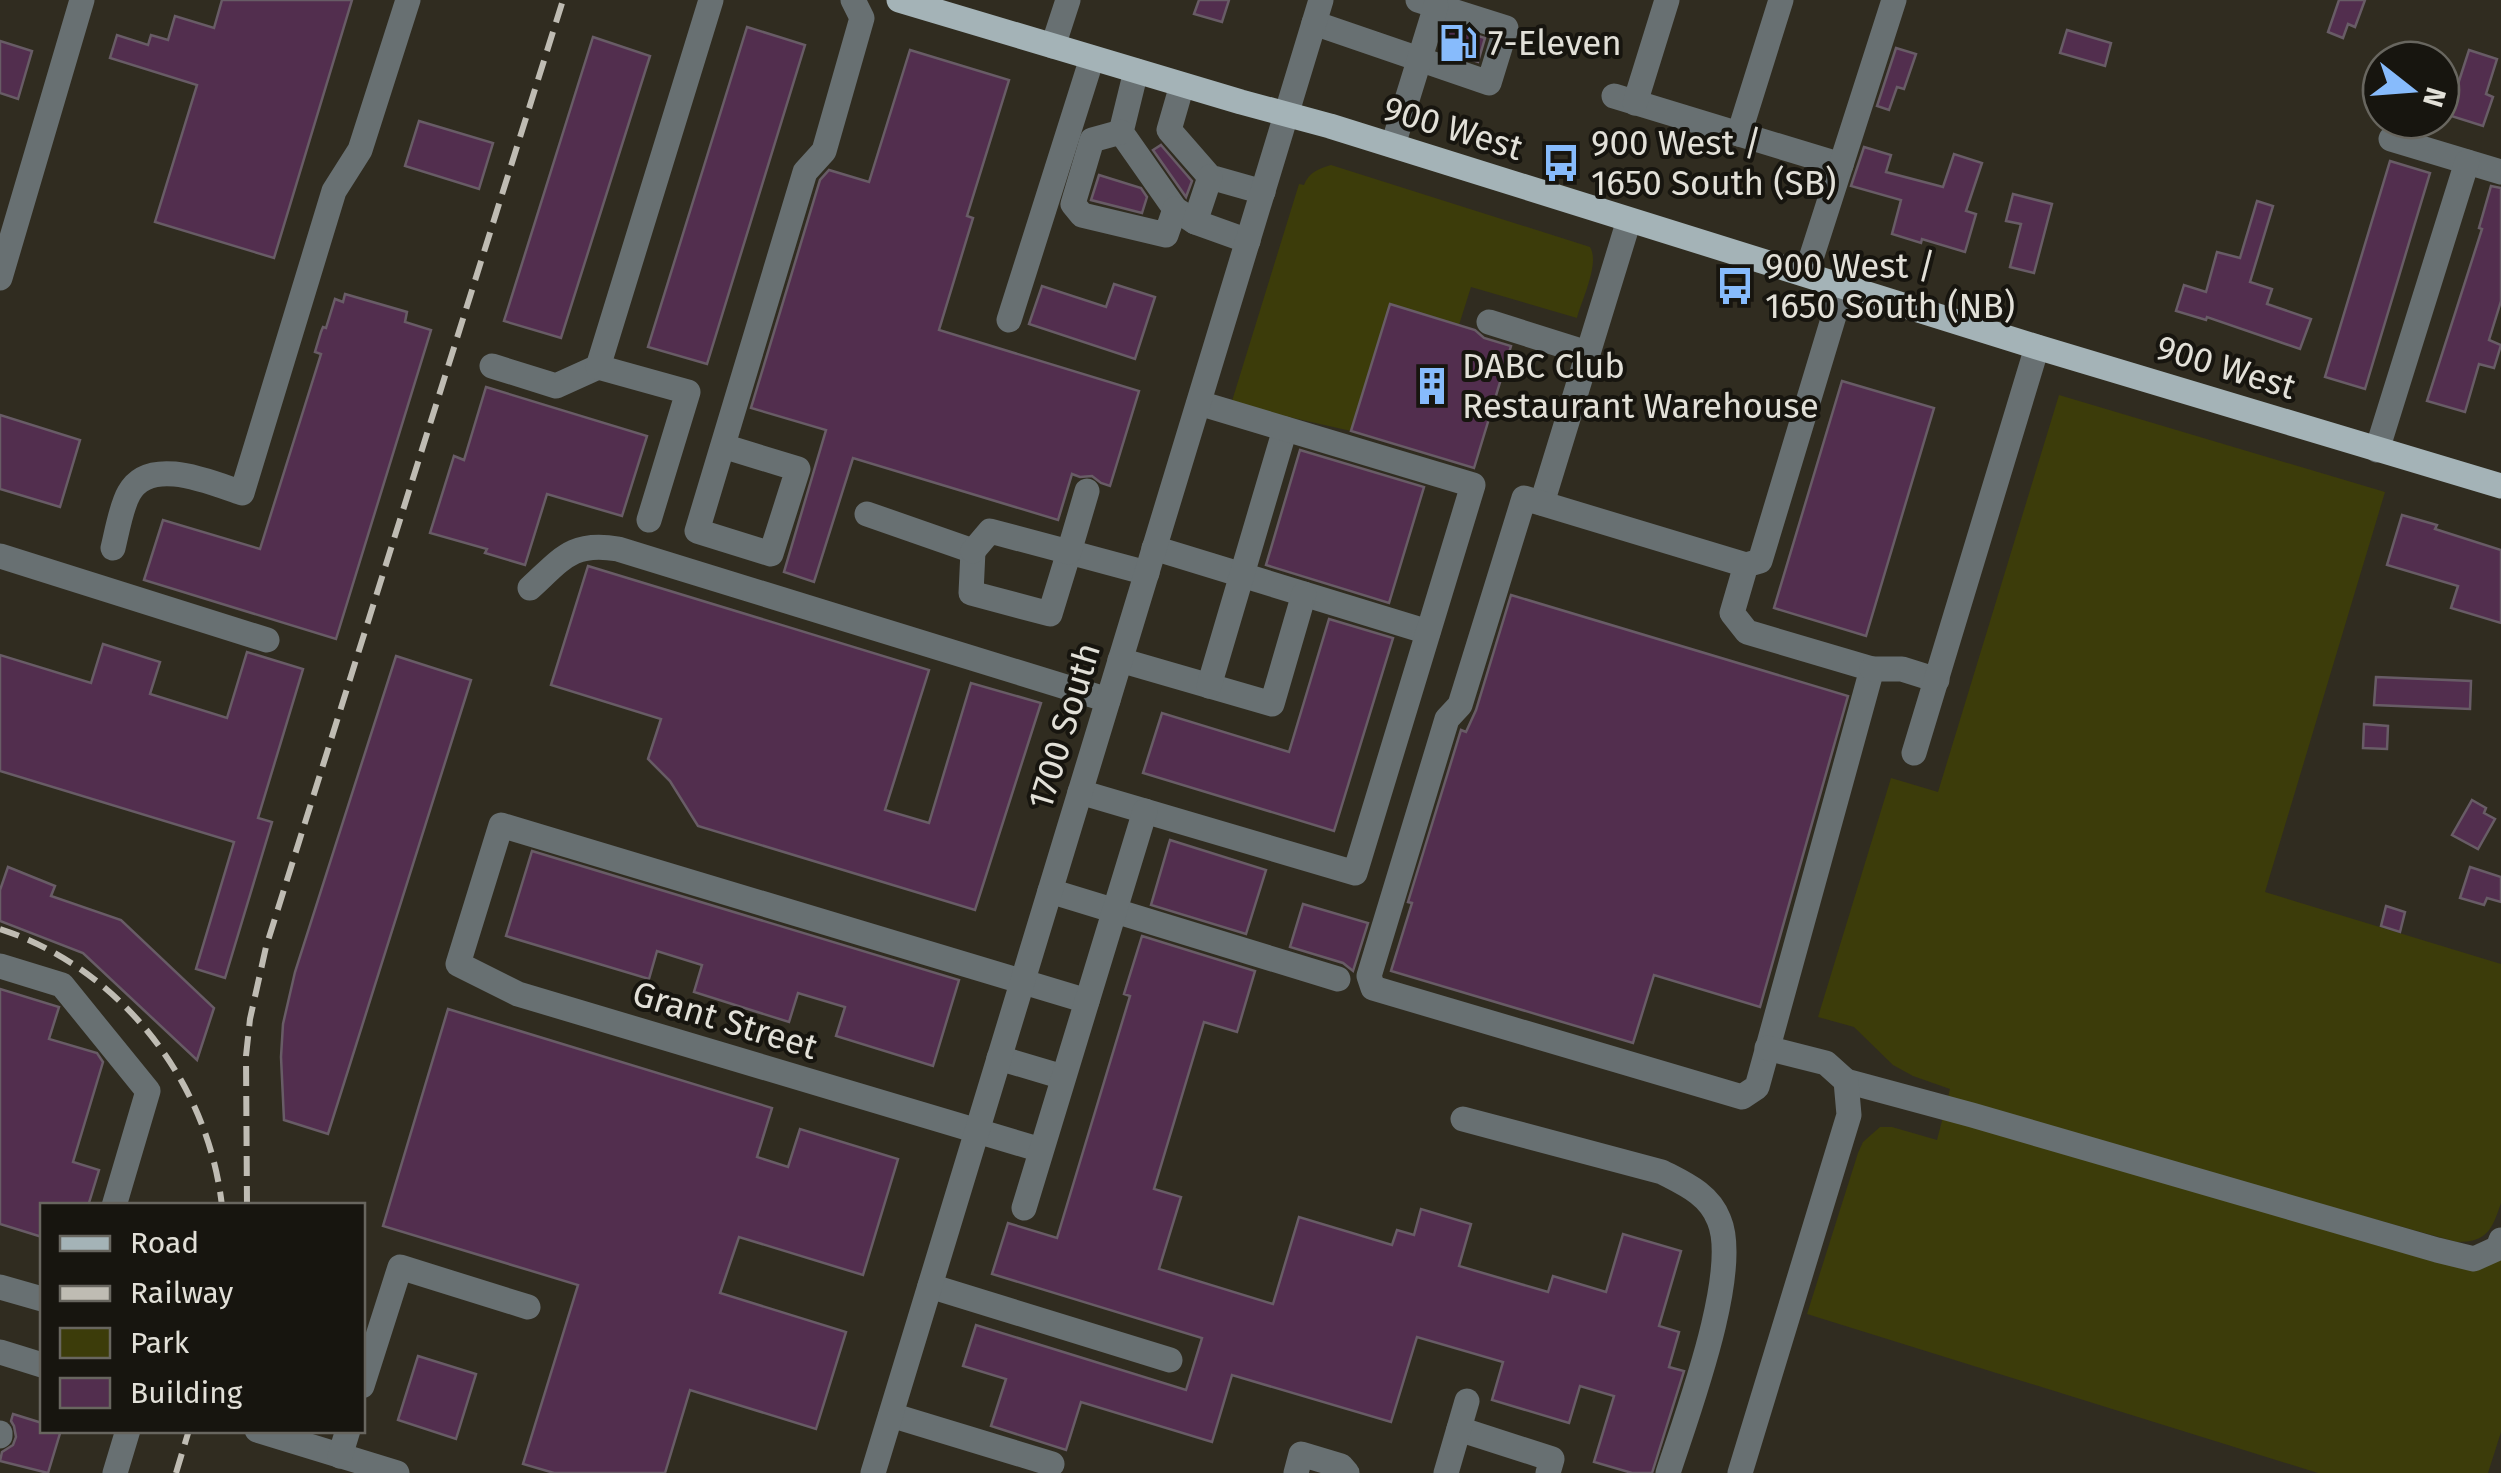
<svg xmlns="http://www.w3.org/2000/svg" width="2501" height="1473" viewBox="0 0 2501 1473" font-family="'Fira Sans',sans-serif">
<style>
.green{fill:#3c3c0a}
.building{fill:#522e4e;stroke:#685c66;stroke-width:2.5}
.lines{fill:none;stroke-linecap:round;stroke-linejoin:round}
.minor{stroke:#687072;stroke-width:25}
.major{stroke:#a4b3b7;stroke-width:25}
.rail{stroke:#bfbcb3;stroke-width:6;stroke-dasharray:20 10;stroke-linecap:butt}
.labels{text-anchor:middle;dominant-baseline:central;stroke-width:8;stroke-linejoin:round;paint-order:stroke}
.poi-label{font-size:35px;fill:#e2e0d8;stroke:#17150f;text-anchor:start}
.street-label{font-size:35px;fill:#e2e0d8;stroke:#17150f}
</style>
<rect width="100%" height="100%" fill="#302c20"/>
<g class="green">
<path d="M1331 165 1590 247C1600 263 1582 299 1577 318L1471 287 1459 325 1390 304 1351 431 1236 405 1232 401 1299 184 1304 185C1309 172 1318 169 1331 165Z"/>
<path d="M2059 395 2385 492 2265 892 2501 964V1203C2492 1229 2488 1242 2457 1242L1947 1101 1950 1089 1913 1076 1893 1065 1854 1027 1818 1017 1891 778 1938 792Z"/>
<path d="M1944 1113 2501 1257V1432L2488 1473H2318L1807 1314 1858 1153 1863 1142 1880 1127H1892L1937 1140Z"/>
</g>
<g class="building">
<path d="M222 0H352L274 258 155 222 197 85 110 58 117 35 148 45 151 35 168 40 175 16 214 28Z"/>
<path d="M1199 0H1229L1222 22 1194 14Z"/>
<path d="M2339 0H2365L2355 27 2348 24 2343 38 2328 32Z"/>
<path d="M1447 26 1485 38 1478 62 1440 49Z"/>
<path d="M747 27 805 45 707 364 648 347Z"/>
<path d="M2067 30 2111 43 2105 66 2060 53Z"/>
<path d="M593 37 650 56 561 338 504 321Z"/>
<path d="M0 41 32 51 18 99 0 93Z"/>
<path d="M1896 48 1916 54 1904 89 1897 87 1889 110 1877 106Z"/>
<path d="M910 50 1009 80 967 216 973 218 939 330 1139 391 1110 486 1101 483 1092 476 1080 477 1072 474 1058 520 853 458 814 582 784 572 826 430 751 408 820 180 829 170 869 182Z"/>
<path d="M2469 50 2497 59 2486 94 2493 97 2483 126 2448 115Z"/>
<path d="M419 121 493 143 479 189 405 166Z"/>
<path d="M1161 145 1192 181 1186 197 1153 150Z"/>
<path d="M1864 147 1891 155 1886 172 1943 187 1954 154 1982 163 1966 211 1976 214 1965 252 1922 239 1921 243 1892 234 1901 200 1851 186Z"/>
<path d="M2390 161 2430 173 2365 389 2325 377Z"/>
<path d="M1099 175 1141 188 1147 197 1142 213 1091 200Z"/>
<path d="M2491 186 2501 188V301L2489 340 2501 345 2494 368 2479 364 2465 412 2427 401 2482 229 2479 228Z"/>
<path d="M2013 194 2052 204 2034 273 2010 267 2021 224 2006 221Z"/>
<path d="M2257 201 2273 206 2250 282 2272 289 2267 304 2311 319 2300 349 2207 317 2206 320 2176 311 2184 285 2206 292 2217 252 2240 258Z"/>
<path d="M1114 284 1155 297 1135 359 1029 324 1042 286 1106 307Z"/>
<path d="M345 294 407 312 405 322 431 330 336 639 144 580 163 520 260 549 321 354 315 352 321 332 323 327 326 328 335 299 343 302Z"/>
<path d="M1390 304 1475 330 1484 338 1511 346 1474 468 1351 431Z"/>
<path d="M1842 381 1934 408 1866 636 1774 608Z"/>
<path d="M486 387 647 436 622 516 547 494 525 565 485 553 487 549 430 533 454 456 464 460Z"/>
<path d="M0 415 80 440 60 507 0 489Z"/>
<path d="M1300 450 1424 487 1389 603 1266 565Z"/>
<path d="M2402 515 2437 525 2435 529 2501 550V623L2451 608 2458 586 2387 565Z"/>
<path d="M588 566 929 670 885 810 929 823 971 683 1041 703 975 910 698 826 670 781 648 759 661 719 551 685Z"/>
<path d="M1511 595 1848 696 1760 1007 1654 975 1633 1043 1391 971 1412 903 1408 902 1461 730 1466 732 1476 710Z"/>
<path d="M1329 619 1393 638 1334 831 1143 773 1162 713 1289 752Z"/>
<path d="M103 644 160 662 150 694 227 718 247 652 303 669 258 818 272 822 225 978 196 969 234 842 0 771V655L91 683Z"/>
<path d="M396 656 471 680 328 1134 284 1120 281 1057 283 1024 295 972Z"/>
<path d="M2376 677 2471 681 2470 709 2374 705Z"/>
<path d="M2364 724 2388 726 2387 749 2363 748Z"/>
<path d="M2472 800 2486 808 2484 813 2495 819 2478 849 2452 835Z"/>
<path d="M1170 840 1266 870 1246 934 1151 905Z"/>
<path d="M532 851 959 980 933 1066 836 1036 845 1007 798 993 789 1022 694 992 702 965 657 951 649 979 506 936Z"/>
<path d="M8 867 55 886 51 896 121 920 214 1008 197 1060 83 953 0 921V890Z"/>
<path d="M2470 867 2501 877V902L2487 898 2484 905 2460 898Z"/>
<path d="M1303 904 1368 923 1353 971 1343 963 1290 947Z"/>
<path d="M2386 906 2405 912 2400 932 2381 926Z"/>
<path d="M1142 936 1255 971 1237 1032 1204 1022 1154 1189 1181 1197 1159 1269 1273 1304 1299 1217 1392 1245 1397 1230 1414 1235 1421 1209 1471 1224 1459 1266 1548 1292 1553 1276 1606 1292 1623 1234 1681 1251 1659 1326 1679 1332 1669 1367 1684 1371 1652 1473H1632L1594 1462 1614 1396 1580 1386 1569 1423 1492 1400 1503 1362 1417 1337 1391 1422 1232 1375 1212 1442 1081 1402 1066 1450 991 1426 1006 1379 963 1366 976 1325 1186 1390 1202 1338 992 1274 1008 1223 1057 1238 1130 996 1124 994Z"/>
<path d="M0 989 59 1007 49 1039 97 1053 103 1062 73 1162 99 1170 88 1206H42V1237L0 1224Z"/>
<path d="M448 1009 772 1108 757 1157 788 1167 800 1129 898 1159 863 1275 739 1237 720 1293 846 1332 816 1429 690 1390 665 1473H554L523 1464 578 1285 383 1226Z"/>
<path d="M418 1356 476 1374 456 1439 398 1420Z"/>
<path d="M13 1414 42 1423V1430H61L48 1473 0 1461 2 1452 13 1445 16 1437 14 1426 11 1421Z"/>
</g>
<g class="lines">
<g class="minor">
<path d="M1314 23 1489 83 1506 28 1418 0"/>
<path d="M1053 46 1068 0"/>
<path d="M1136 71 1121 132 1175 209 1195 222"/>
<path d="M1182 85 1169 130 1210 177 1263 192"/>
<path d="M1614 96 1841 165 1806 274"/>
<path d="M1635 103 1667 0"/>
<path d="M1121 132 1092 140 1073 204 1082 215 1166 235 1175 209"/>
<path d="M1739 134 1781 0"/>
<path d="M2391 139 2501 172"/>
<path d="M1393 145 1436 6"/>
<path d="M1841 165 1894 0"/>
<path d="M1210 177 1195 222 1248 241"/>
<path d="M0 278 82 0"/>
<path d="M1009 320 1092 58"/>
<path d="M1489 322 1587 353"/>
<path d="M492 366 556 386 598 367"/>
<path d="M723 446 798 469 771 554 697 531 805 172 824 151 862 18 853 0"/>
<path d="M2377 450 2467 162"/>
<path d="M1542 503 1629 220"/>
<path d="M867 514 973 551 971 593 1050 614 1069 552 1147 573"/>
<path d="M649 520 688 392 598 367 711 0"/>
<path d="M113 548C117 532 121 507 129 493 150 455 212 483 242 493L334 191 360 150 408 0"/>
<path d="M1154 548 1428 632"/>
<path d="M973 551 990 531 1069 552 1087 491"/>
<path d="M0 556 267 640"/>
<path d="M1746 565 1732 613 1747 632 1872 669 1757 1087 1742 1097 1373 988 1369 976 1447 719 1460 705 1524 498 1746 565 1760 561 1843 286"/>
<path d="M530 588C562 559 572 541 618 549L1108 700"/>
<path d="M1120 660 1272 704 1304 594"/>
<path d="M1872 669H1902L1937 680"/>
<path d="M1209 686 1285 429"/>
<path d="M1914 753 2037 347"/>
<path d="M1080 792 1355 873 1473 485 1199 403"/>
<path d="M1050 891 1338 979"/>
<path d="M0 966 62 985 148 1091 114 1206"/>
<path d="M999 1058 1063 1077"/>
<path d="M1846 1081 1972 1115 2437 1250 2474 1259 2498 1248 2501 1240"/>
<path d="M1463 1119 1662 1172C1685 1184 1709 1194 1719 1220 1741 1272 1686 1417 1668 1473"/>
<path d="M1041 1150 518 994 458 964 501 825 1087 1001"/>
<path d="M1024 1208 1145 811"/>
<path d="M930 1286 1170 1360"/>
<path d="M0 1287 42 1299"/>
<path d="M0 1352 42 1365"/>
<path d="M362 1386 400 1267 528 1307"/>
<path d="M891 1415 1052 1464"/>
<path d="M1459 1429 1552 1459 1548 1473"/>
<path d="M257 1430 397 1473"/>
<path d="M0 1433V1436"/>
<path d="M340 1456 348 1430"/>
<path d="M115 1473 128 1430"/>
<path d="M873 1473 1321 0"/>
<path d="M1296 1473 1301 1454 1341 1466 1347 1473"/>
<path d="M1446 1473 1467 1401"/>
<path d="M1740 1473 1849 1115 1846 1081 1826 1063 1767 1048"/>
</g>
<path class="major" d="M899 0 1241 102 1330 126 2037 347 2501 486"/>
<g class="rail">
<path d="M0 929C120 968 208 1081 222 1206"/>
<path d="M247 1206 246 1056 250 1019 266 947 563 0"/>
<path d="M176 1473 189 1430"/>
</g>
</g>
<defs>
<g id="fuel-bare" transform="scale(3)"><path d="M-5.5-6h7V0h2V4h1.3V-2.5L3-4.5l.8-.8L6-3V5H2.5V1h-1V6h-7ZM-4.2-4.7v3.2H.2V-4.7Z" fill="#87bbfc" stroke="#17150f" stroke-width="2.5" paint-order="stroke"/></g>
<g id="bus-bare" transform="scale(3)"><path d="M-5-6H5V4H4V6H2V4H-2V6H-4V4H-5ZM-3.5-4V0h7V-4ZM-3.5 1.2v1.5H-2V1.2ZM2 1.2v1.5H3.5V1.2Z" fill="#87bbfc" stroke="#17150f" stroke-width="2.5" paint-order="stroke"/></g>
<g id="building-bare" transform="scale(3)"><path d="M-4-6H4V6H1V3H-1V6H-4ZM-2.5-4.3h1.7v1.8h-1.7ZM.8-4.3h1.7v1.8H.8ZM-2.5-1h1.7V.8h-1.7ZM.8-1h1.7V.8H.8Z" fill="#87bbfc" stroke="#17150f" stroke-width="2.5" paint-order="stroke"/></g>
</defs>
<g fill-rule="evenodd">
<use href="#fuel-bare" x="1458" y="43"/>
<use href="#bus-bare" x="1561" y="163"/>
<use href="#bus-bare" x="1735" y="286"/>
<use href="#building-bare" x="1432" y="386"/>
</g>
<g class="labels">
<g class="poi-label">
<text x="1488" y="43">7-Eleven</text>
<text x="1591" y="143">900 West /<tspan x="1591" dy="40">1650 South (SB)</tspan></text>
<text x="1765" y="266">900 West /<tspan x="1765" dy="40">1650 South (NB)</tspan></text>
<text x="1462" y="366">DABC Club<tspan x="1462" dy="40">Restaurant Warehouse</tspan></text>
</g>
<g class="street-label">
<text transform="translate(1453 128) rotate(17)">900 West</text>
<text transform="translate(2226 367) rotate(17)">900 West</text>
<text transform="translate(1064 726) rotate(-73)">1700 South</text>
<text transform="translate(725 1020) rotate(17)">Grant Street</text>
</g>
</g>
<rect x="40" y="1203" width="325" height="230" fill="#17150f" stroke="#68665f" stroke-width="2.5"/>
<rect x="60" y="1236" width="50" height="15" fill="#a4b3b7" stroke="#68665f" stroke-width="2.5"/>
<text x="130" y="1253" font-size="30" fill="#e2e0d8">Road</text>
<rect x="60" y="1286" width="50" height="15" fill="#bfbcb3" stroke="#68665f" stroke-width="2.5"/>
<text x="130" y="1303" font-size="30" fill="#e2e0d8">Railway</text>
<rect x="60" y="1328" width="50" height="30" fill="#3c3c0a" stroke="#68665f" stroke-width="2.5"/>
<text x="130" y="1353" font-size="30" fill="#e2e0d8">Park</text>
<rect x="60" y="1378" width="50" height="30" fill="#522e4e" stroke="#68665f" stroke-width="2.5"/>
<text x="130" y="1403" font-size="30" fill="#e2e0d8">Building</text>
<g transform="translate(2411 90) rotate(107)"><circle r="48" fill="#17150f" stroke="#68665f" stroke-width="2.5"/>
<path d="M0-8L18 38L0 25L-18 38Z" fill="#87bbfc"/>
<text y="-15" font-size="28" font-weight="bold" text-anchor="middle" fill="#e2e0d8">N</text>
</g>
</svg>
